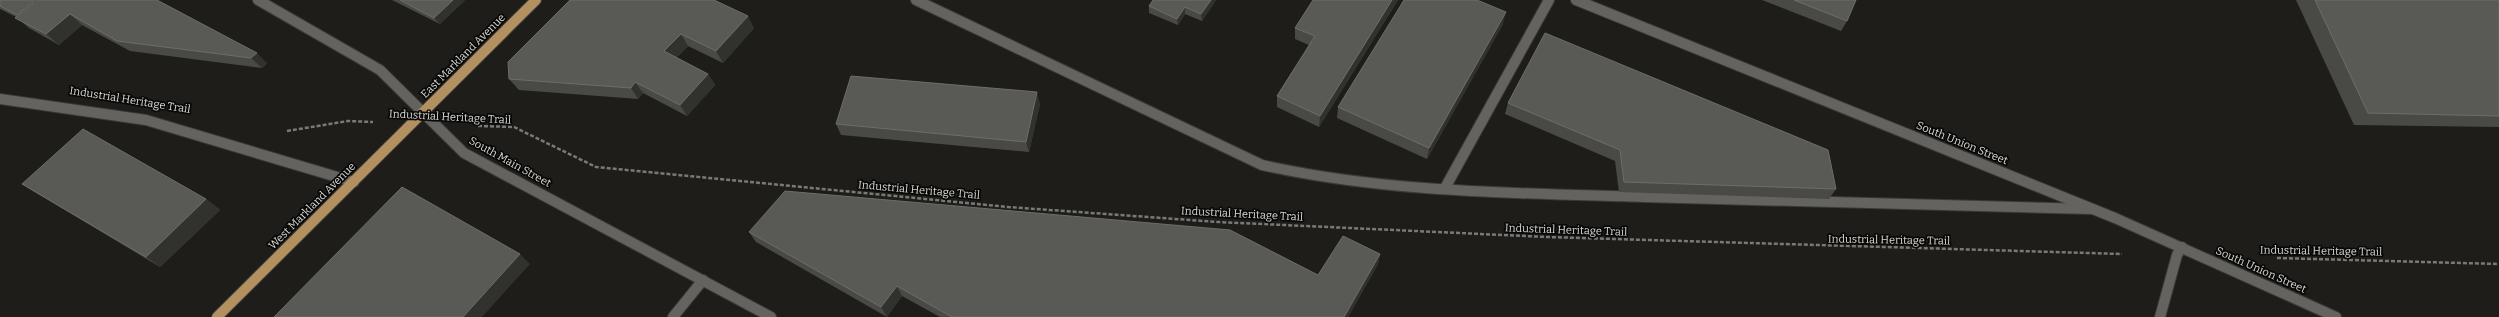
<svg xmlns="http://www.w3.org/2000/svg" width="2499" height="317" viewBox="0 0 2499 317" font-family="Bitter,serif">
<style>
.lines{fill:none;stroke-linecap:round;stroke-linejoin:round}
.service-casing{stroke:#3a3a37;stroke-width:12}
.minor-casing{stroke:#3a3a37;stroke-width:12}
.primary-casing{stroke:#3a3a37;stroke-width:12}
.path{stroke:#7a7976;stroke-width:2.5;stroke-dasharray:4 2;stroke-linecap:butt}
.service{stroke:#64635f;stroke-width:10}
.minor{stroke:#64635f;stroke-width:10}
.primary{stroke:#b39060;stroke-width:10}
.wall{fill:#494a46}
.shaded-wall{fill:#31312e}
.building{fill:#595956;stroke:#6d6e6a}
.labels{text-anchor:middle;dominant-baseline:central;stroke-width:3.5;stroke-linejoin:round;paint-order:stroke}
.street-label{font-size:11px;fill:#dadad7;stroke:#080806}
</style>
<rect width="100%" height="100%" fill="#1e1d1a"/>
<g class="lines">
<g class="service-casing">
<g id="service">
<path d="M916 0 1262 165C1387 193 1517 193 1644 197 1793 201 1942 205 2091 209"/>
<path d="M0 99 146 120 354 182"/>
<path d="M1445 188 1549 0"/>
<path d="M673 317 703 280"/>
<path d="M2160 317 2177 255 2182 247"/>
</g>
</g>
<g class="minor-casing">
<g id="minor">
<path d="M258 0 380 70 464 153 771 317"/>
<path d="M1576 0 2115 218 2336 317"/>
</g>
</g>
<g class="primary-casing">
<path id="primary" d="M217 317 536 0"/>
</g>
<g class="path">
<path d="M478 126 514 127 596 167 1008 207 1218 222 1547 237 2122 254"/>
<path d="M287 131 348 121 373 122"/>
<path d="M2277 258 2499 264"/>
</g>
<use href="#service" class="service"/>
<use href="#minor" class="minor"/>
<use href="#primary" class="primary"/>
</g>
<g class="wall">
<path d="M0 0H157L267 63 262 68 130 51 82 25 59 45 29 28 16 17 0 9Z"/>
<path d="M392 0H465L440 24Z"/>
<path d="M570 0 754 28 723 63 688 46 676 58 708 74 715 85 687 116 643 93 638 99 519 90 509 79Z"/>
<path d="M1216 0 1202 21 1185 14 1178 25 1149 13V6Z"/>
<path d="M1313 0H1398L1319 127 1277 107V96L1309 45 1295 39V28Z"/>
<path d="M1762 0H1856L1847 21 1841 31Z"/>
<path d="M2296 0H2499V127L2354 125Z"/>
<path d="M1503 24 1427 159 1337 118 1338 107Z"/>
<path d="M1508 103 1836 189 1829 199 1619 192 1615 161 1505 114Z"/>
<path d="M1040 104 1029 152 841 135 836 124Z"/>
<path d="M22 184 206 199 220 210 160 267 38 194Z"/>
<path d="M749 232 1318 275 1380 254 1378 264 1348 317H940L902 296 887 317 756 242Z"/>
</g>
<g class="shaded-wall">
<path d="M35 0H61L30 25 17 15Z"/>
<path d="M453 0H465L440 24 434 18Z"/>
<path d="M1211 0H1216L1202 21 1201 14Z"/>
<path d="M1392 0H1398L1319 127 1320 116Z"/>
<path d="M1185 7V14L1178 25 1177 19Z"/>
<path d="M1506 12 1503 24 1427 159 1429 148Z"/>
<path d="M70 14 82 25 59 45 46 34Z"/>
<path d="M748 16 754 28 723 63 716 51Z"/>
<path d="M681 34 688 46 671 63 664 51Z"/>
<path d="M257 53 267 63 262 68 251 58Z"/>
<path d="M708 74 715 85 687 116 680 105Z"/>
<path d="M635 82 643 93 638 99 631 88Z"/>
<path d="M1037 92 1040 104 1029 152 1026 142Z"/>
<path d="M206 199 220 210 160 267 146 257Z"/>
<path d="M520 254 530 264 482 317H463Z"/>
<path d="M1380 254 1378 264 1348 317H1344Z"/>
<path d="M897 286 902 296 887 317 881 307Z"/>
</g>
<g class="building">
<path d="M0 0H35L17 15 0 6Z"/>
<path d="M37 0H157L257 53 251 58 117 41 70 14 46 34 15 18Z"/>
<path d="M400 0H453L434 18Z"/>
<path d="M570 0H714L748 16 716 51 681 34 664 51 708 74 680 105 635 82 631 88 509 79 508 62Z"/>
<path d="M1153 0H1211L1201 14 1185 7 1177 19 1149 6Z"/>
<path d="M1313 0H1392L1320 116 1277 96 1315 36 1295 28Z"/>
<path d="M1404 0H1477L1506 12 1429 148 1338 107Z"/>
<path d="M1794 0H1856L1847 21Z"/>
<path d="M2315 0H2499V116L2368 113Z"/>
<path d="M1545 33 1828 150 1836 189 1624 182 1620 150 1508 103Z"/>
<path d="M851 76 1037 92 1026 142 836 124Z"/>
<path d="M83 129 206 199 146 257 22 184Z"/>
<path d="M402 187 520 254 463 317H274Z"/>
<path d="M785 191 1230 230 1318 275 1343 236 1380 254 1344 317H952L897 286 881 307 749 232Z"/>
</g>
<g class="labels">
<g class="street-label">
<text transform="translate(463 56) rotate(-45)">East Markland Avenue</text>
<text transform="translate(130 100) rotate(9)">Industrial Heritage Trail</text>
<text transform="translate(450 117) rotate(3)">Industrial Heritage Trail</text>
<text transform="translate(1962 143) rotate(22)">South Union Street</text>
<text transform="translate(510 162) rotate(29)">South Main Street</text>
<text transform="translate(919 190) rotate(5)">Industrial Heritage Trail</text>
<text transform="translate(312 206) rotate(-45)">West Markland Avenue</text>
<text transform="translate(1242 214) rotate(3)">Industrial Heritage Trail</text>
<text transform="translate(1566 230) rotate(2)">Industrial Heritage Trail</text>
<text transform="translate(1889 240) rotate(1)">Industrial Heritage Trail</text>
<text transform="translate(2321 251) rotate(1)">Industrial Heritage Trail</text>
<text transform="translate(2261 270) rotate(24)">South Union Street</text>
</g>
</g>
</svg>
